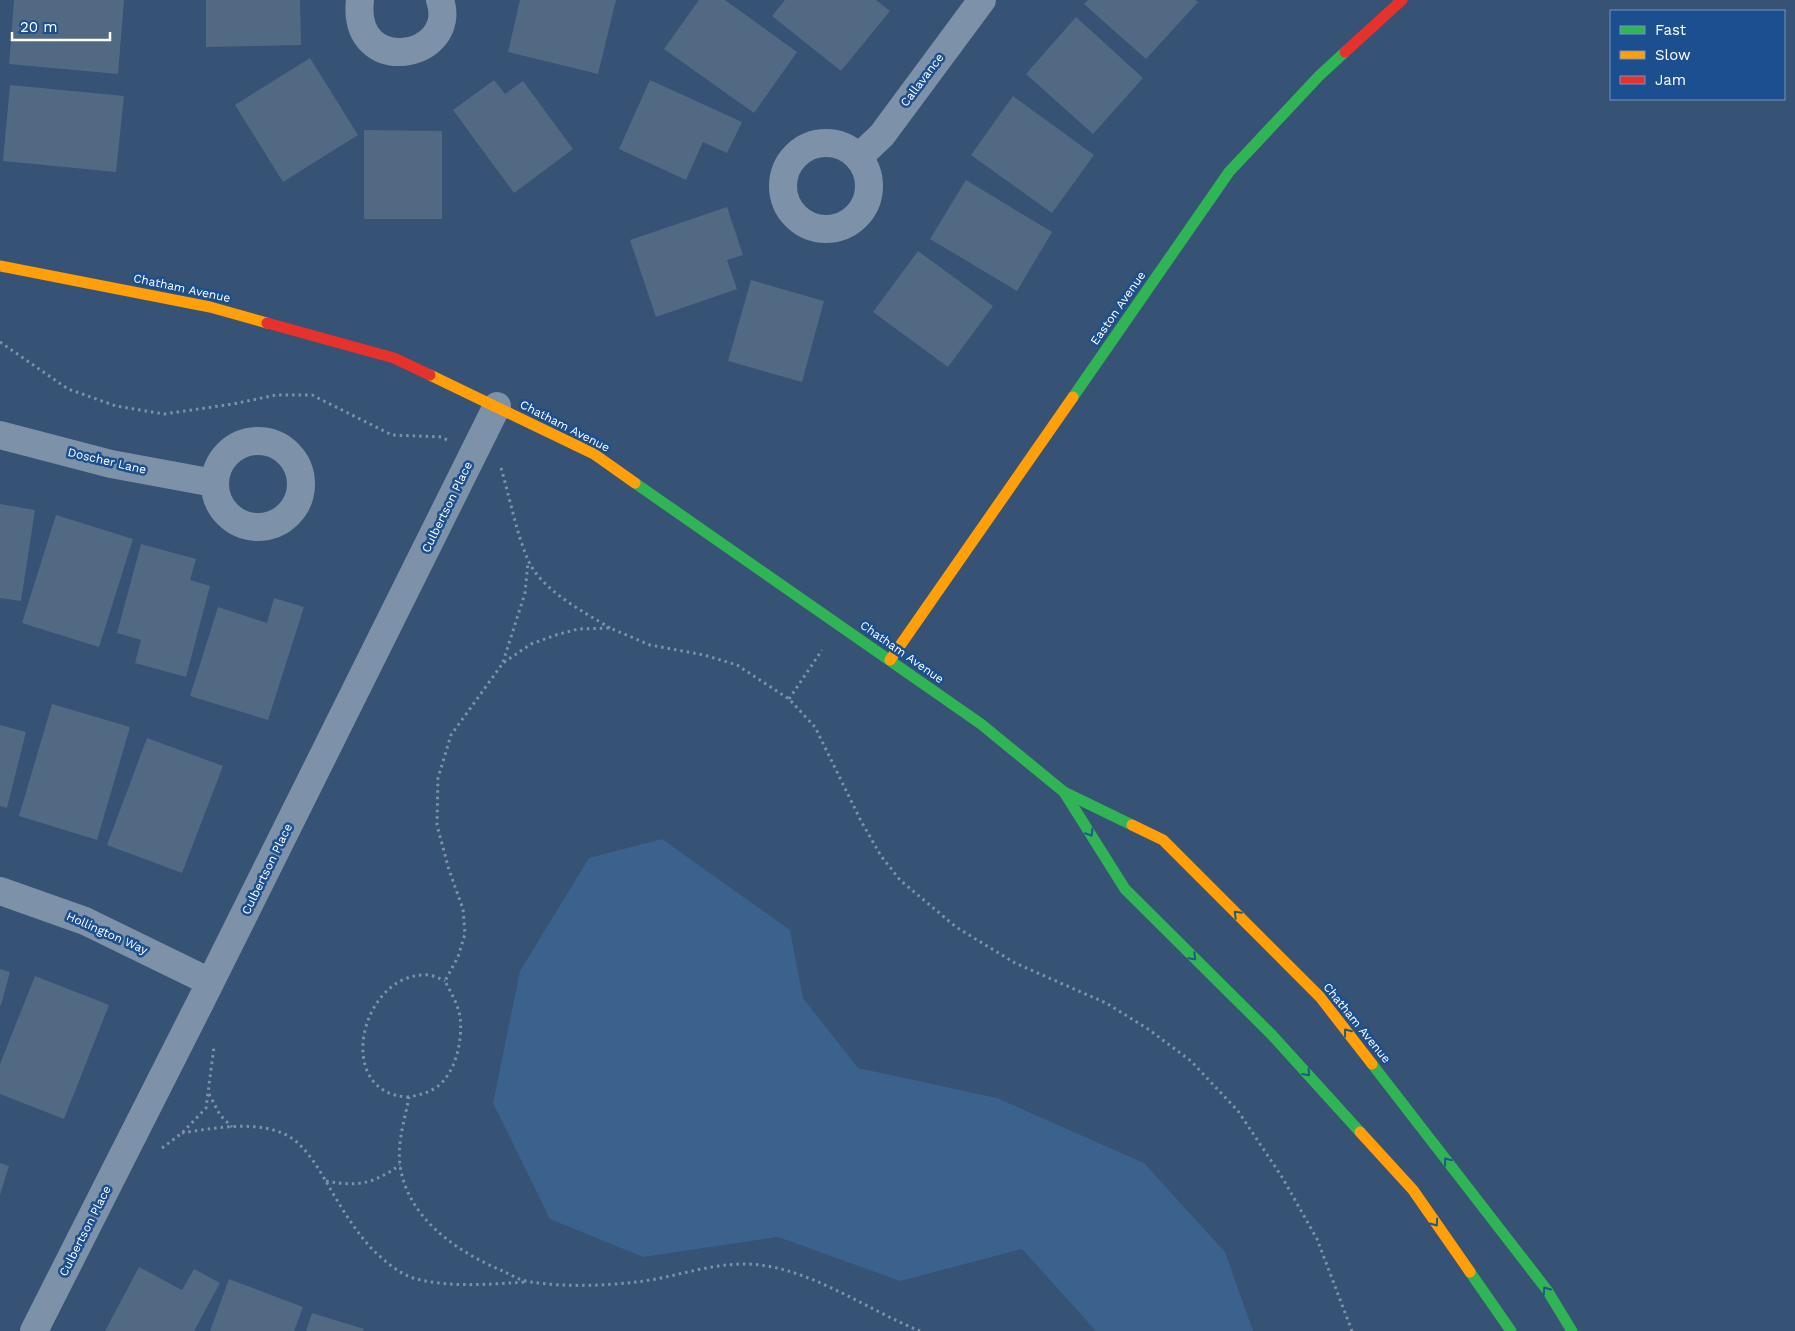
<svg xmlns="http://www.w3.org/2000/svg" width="1795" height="1331" viewBox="0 0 1795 1331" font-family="'Work Sans',sans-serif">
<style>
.water{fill:#3b618d}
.building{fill:#526984}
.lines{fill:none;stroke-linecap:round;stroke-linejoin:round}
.path{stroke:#7d92a8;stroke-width:3;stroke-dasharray:2.5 4;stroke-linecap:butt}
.street{stroke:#7d92a8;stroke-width:28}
.fast{stroke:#30b455;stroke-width:11}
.slow{stroke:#ff9f0a;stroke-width:11}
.jam{stroke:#e5322d;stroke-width:11}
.oneway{stroke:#1d5989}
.labels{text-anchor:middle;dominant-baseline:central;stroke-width:5;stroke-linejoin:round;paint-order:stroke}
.street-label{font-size:12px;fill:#fff;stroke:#1b4f8f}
</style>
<rect width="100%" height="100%" fill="#365274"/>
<path class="water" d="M662 839 790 930 803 998 858 1068 997 1098 1144 1163 1225 1252 1253 1331H1096L1022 1249 900 1281 778 1237 643 1257 550 1219 493 1103 520 971 589 858Z"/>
<g class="building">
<path d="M14 0H124L118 74 9 64Z"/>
<path d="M206 0H300L301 45 206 47Z"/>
<path d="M520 0H616L598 74 508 52Z"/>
<path d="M699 0H725L797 52 754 113 664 49Z"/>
<path d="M785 0H876L890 11 841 71 772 16Z"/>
<path d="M1088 0H1195L1198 2 1146 59 1084 4Z"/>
<path d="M1076 17 1143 78 1093 134 1026 74Z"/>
<path d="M310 58 358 135 283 182 235 105Z"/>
<path d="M494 80 505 94 523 81 573 149 514 193 453 110Z"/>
<path d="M650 80 742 122 727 153 703 142 686 180 619 149Z"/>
<path d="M10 85 124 96 116 172 3 161Z"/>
<path d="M1013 96 1094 155 1052 213 971 155Z"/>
<path d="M364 130 442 131V219H364Z"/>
<path d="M966 180 1052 232 1017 291 930 239Z"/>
<path d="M727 207 743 255 727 260 737 289 656 317 630 240Z"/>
<path d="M918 251 993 306 948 367 873 312Z"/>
<path d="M751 280 824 301 802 382 728 361Z"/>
<path d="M0 504 35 510 21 601 0 598Z"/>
<path d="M56 515 133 539 99 647 22 623Z"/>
<path d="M141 544 196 559 190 580 210 586 186 677 135 663 141 640 117 633Z"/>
<path d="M274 598 304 607 268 720 190 696 218 607 267 623Z"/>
<path d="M52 704 130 727 97 840 19 816Z"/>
<path d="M0 725 26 732 7 808 0 806Z"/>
<path d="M147 738 223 766 182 873 107 845Z"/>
<path d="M0 969 10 972 1 1005H0Z"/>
<path d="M35 976 109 1005 64 1119 0 1094V1064Z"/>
<path d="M0 1163 9 1166 0 1195Z"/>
<path d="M139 1267 182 1290 194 1269 220 1283 194 1331H105Z"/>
<path d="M229 1279 303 1307 294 1331H210Z"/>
<path d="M312 1313 364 1329 363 1331H306Z"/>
</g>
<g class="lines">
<g class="path">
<path d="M0 342 68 389 116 406 164 414 233 404 276 395H312L392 435 442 437 447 440"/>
<path d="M501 468C510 498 516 532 528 560 541 590 584 612 610 628"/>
<path d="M503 662 525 593 528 562"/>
<path d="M789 699 822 650"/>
<path d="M209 1094 220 1115 232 1127"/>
<path d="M409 1097C334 1095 359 977 423 975 430 974 439 978 445 981"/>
<path d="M182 1133C214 1128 260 1119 290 1137 306 1147 319 1169 328 1185 341 1207 355 1231 373 1250 386 1262 400 1275 417 1279 452 1288 490 1284 527 1282"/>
<path d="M162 1148 182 1133 206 1108 214 1047"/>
<path d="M326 1181C358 1187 373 1184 400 1165"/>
<path d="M920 1331C865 1309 805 1264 744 1264 708 1264 672 1278 636 1282 603 1286 564 1287 531 1282 521 1281 511 1275 503 1271 457 1252 407 1218 400 1165 397 1142 405 1119 409 1097 419 1095 429 1093 438 1086 456 1072 463 1039 460 1017 458 1004 451 993 445 981L458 957 465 934 463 909 449 870 437 825 438 778 451 735 503 663 531 644 556 635 578 629 610 628 650 645 704 655 737 665 789 699 815 727 861 821 881 856 900 880 956 927 1015 963 1106 1003 1148 1029 1191 1061 1238 1111 1282 1177 1317 1239 1352 1331"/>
</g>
<g class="street">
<path d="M360 0C351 79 460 59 440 0"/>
<circle cx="826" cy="186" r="43"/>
<path d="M859 157 882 135 982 0"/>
<path d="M0 435 111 464 214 483"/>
<circle cx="258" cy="484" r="43"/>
<path d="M0 891 85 921 210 982"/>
<path d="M34 1331 202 999 497 406"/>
</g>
<g class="fast">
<path d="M1073 397 1229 172 1319 76 1345 52"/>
<path d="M635 483 981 724 1064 792 1132 825"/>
<path d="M1064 792 1125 889 1271 1034 1360 1132"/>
<path d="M1372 1064 1547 1290 1572 1331"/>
<path d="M1470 1272 1511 1331"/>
</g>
<g class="slow">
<path d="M0 266 210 307 267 323"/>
<path d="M430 375 594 454 635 483"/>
<path d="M890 660 1073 397"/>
<path d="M1132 825 1163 840 1320 997 1372 1064"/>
<path d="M1360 1132 1413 1190 1470 1272"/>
</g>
<g class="jam">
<path d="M1345 52 1402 0"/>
<path d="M267 323 394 358 430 375"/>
</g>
</g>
<defs><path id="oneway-chevron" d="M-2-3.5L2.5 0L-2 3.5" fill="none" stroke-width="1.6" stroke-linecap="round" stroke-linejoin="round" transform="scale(1.25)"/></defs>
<g class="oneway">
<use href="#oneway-chevron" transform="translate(1090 833) rotate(58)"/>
<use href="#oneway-chevron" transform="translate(1237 914) rotate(-135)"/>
<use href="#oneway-chevron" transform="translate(1193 957) rotate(45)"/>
<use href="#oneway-chevron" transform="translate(1347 1032) rotate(-128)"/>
<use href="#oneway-chevron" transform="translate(1307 1073) rotate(48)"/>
<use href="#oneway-chevron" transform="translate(1447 1161) rotate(-128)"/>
<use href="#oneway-chevron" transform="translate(1435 1223) rotate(55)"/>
<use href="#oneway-chevron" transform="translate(1546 1290) rotate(-125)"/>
</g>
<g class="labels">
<g class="street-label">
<text transform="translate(922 80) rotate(-53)">Callavance</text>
<text transform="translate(182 288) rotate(12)">Chatham Avenue</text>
<text transform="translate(1118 308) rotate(-55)">Easton Avenue</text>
<text transform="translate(565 426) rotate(27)">Chatham Avenue</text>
<text transform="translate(107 461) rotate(13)">Doscher Lane</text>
<text transform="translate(447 507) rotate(-64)">Culbertson Place</text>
<text transform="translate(902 652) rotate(35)">Chatham Avenue</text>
<text transform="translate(267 869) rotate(-64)">Culbertson Place</text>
<text transform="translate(107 933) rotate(24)">Hollington Way</text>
<text transform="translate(1357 1023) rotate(51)">Chatham Avenue</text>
<text transform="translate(85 1231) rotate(-63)">Culbertson Place</text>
</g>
</g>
<rect x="1610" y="10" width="175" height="90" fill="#1b4f8f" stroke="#7695bc"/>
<rect x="1620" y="26" width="25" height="8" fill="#30b455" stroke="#7695bc"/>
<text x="1655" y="35" font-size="15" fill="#ffffff">Fast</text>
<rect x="1620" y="51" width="25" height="8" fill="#ff9f0a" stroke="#7695bc"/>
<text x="1655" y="60" font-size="15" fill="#ffffff">Slow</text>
<rect x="1620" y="76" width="25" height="8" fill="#e5322d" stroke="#7695bc"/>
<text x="1655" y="85" font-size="15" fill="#ffffff">Jam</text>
<path d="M12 32v8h98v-8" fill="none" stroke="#ffffff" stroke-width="2.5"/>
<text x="20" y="32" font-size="15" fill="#ffffff" stroke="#1b4f8f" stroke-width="4" paint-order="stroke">20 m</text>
</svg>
